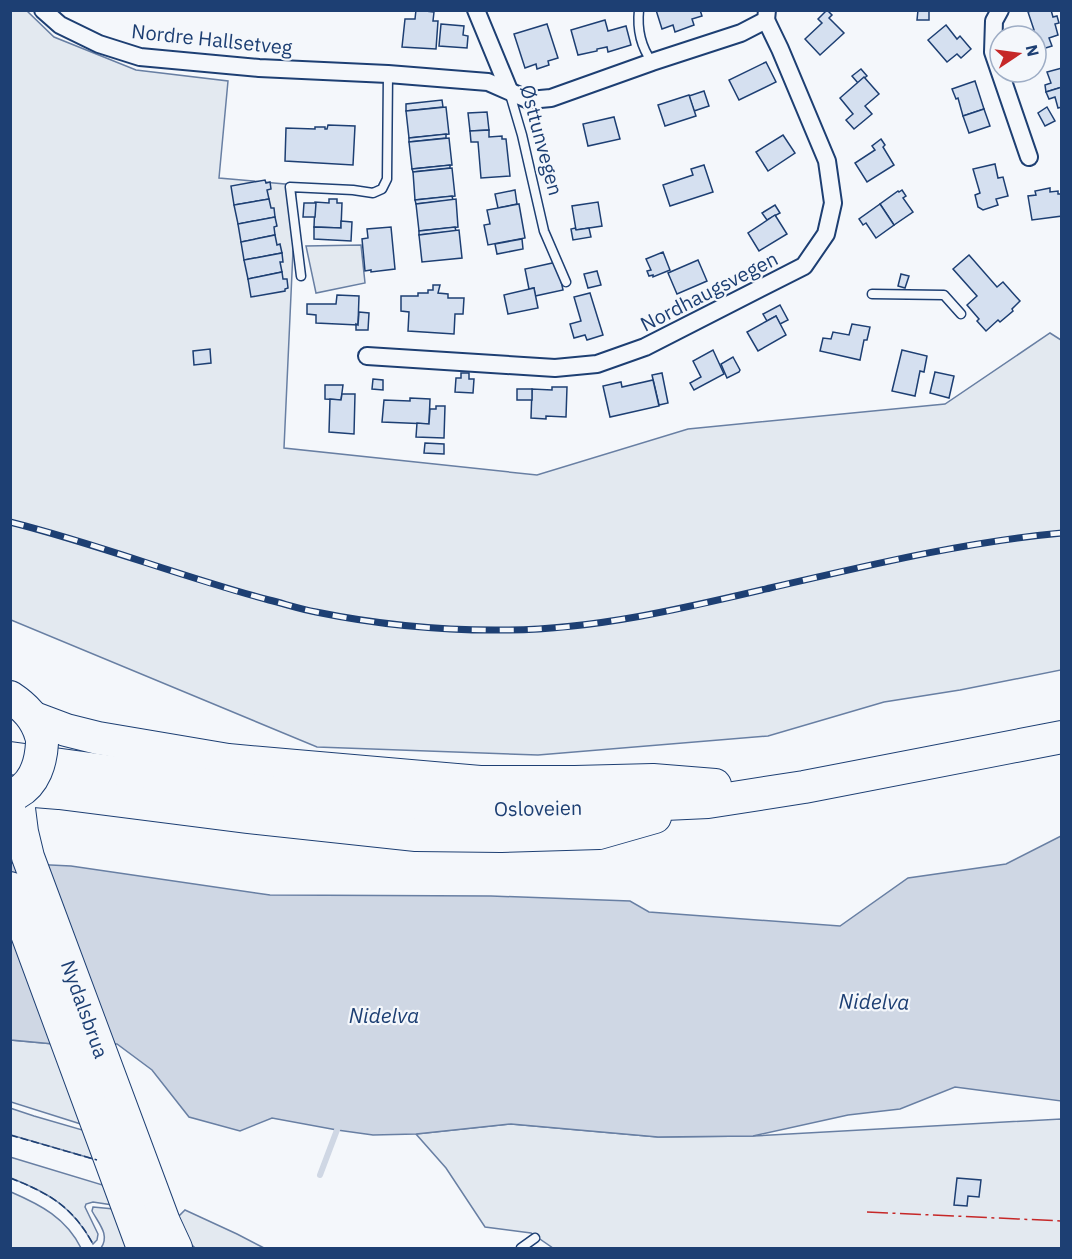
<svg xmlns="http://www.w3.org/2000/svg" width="1072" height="1259" viewBox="0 0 1072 1259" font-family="'IBM Plex Sans',sans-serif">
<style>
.green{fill:#e3e9f0;stroke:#687fa3;stroke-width:1.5}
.water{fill:#cfd7e4;stroke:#687fa3;stroke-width:1.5}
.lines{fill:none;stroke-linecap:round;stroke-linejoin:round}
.stream{stroke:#cfd7e4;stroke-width:6}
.building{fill:#d5e0f0;stroke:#1d3f73;stroke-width:1.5}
.lane-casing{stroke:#1d3f73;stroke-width:11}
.street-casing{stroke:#1d3f73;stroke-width:20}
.highway-casing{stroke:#1d3f73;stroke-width:34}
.lane{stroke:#f4f7fb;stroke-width:8}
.street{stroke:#f4f7fb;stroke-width:16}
.highway{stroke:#f4f7fb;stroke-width:32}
.rail-casing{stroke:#1d3f73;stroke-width:7}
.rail{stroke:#f4f7fb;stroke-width:4.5;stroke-dasharray:14;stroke-linecap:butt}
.highway-bridge-casing{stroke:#1d3f73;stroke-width:34;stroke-linecap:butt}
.highway-bridge{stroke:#f4f7fb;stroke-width:32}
.fence{stroke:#1d3f73;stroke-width:1.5;stroke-dasharray:8 3;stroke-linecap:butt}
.power{stroke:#c62828;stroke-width:1.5;stroke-dasharray:21 4.5 3 4.5;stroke-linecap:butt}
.labels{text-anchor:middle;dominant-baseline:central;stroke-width:4.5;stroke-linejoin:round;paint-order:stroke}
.street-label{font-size:20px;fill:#1d3f73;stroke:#f4f7fb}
.water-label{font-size:21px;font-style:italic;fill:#1d3f73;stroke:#f4f7fb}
</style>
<rect width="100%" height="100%" fill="#f4f7fb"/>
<g class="green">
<path d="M10 11H27L54 37 136 70 228 81 219 178 296 185 284 448 537 475 688 429 945 404 1050 333 1061 340V670L960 690 884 702 768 736 538 755 317 747 11 620Z"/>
<path d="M361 245 365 283 316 293 306 246Z"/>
<path d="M10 1040 54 1044 84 1125 11 1102Z"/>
<path d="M10 1108 34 1116 86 1131 97 1160 11 1135Z"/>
<path d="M1061 1119V1248H553L531 1233 485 1227 446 1168 416 1134 511 1124 658 1137 753 1136Z"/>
<path d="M10 1157 106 1186 113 1205 93 1202 86 1204 85 1207 98 1234 97 1240 93 1244C73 1207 49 1193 11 1178Z"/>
<path d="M11 1192C41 1205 66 1218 81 1248H11Z"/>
<path d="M93 1207 114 1209 128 1248H101C110 1235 99 1224 92 1211Z"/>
<path d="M185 1210 237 1234 264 1248H195L192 1245 177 1218Z"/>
</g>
<path class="water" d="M1061 836V1101L955 1087 900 1109 848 1115 753 1136 658 1137 511 1124 416 1134 373 1135 337 1130 272 1118 240 1131 189 1117 152 1070 117 1044H54L11 1040 10 863 71 866 270 895 491 896 630 901 649 912 840 926 908 878 1006 864Z"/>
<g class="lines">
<path class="stream" d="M320 1175 340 1122"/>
</g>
<g class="building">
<path d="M416 10 434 12 433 21H438L436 49 402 47 405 19H415Z"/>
<path d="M656 10H700L702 16 692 19 694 25 675 32 673 25 662 29Z"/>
<path d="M827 10 832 15 829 18 844 33 820 55 805 39 822 23 818 19Z"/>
<path d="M918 10H929V20H917Z"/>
<path d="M1034 10H1051L1053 17 1057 16 1059 23 1055 24 1058 35 1049 38 1052 46 1036 51V36H1032L1030 31 1034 30 1028 12Z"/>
<path d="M605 20 608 31 626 26 631 45 608 52 607 47 597 49V51L578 55 571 30Z"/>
<path d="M441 24 464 26 463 35 468 36 467 48 439 46Z"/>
<path d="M547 24 558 58 548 61 549 65 537 69 536 64 525 68 514 34Z"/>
<path d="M946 25 957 39 960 36 971 49 961 58 957 54 947 62 928 40Z"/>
<path d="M766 62 776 82 739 100 729 80Z"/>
<path d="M1062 68V87L1046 92 1045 85 1051 83 1047 72Z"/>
<path d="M861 69 867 76 858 83 852 76Z"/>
<path d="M864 77 879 94 865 106 872 114 854 129 846 120 853 114 840 98Z"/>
<path d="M975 81 984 109 963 116 958 98 956 99 952 89Z"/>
<path d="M1062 87V107L1058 108 1055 97 1049 99 1046 92Z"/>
<path d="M704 91 709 106 694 111 689 96Z"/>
<path d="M689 95 696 116 665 126 658 105Z"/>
<path d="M442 100 443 107 406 111V104Z"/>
<path d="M446 107 449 134 409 138 406 111Z"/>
<path d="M1047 107 1055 121 1045 126 1038 113Z"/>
<path d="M984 109 990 126 969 133 963 116Z"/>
<path d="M487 112 489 130 470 131 468 113Z"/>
<path d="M614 117 620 139 588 146 583 124Z"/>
<path d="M328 125 355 126 353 165 285 161 286 128 315 129V127H325V129H327Z"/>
<path d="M489 130V137L502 136V139H506L510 176 481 178 478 142H471L470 131Z"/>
<path d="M446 134V138L409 142V138Z"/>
<path d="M783 135 795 153 768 171 756 152Z"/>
<path d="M449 138 452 165 412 169 409 142Z"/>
<path d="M881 139 885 145 883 147 894 165 867 182 855 163 875 150 872 146Z"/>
<path d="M995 164 998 178 1003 177 1008 196 996 199 998 205 983 210 978 207 975 195 980 193 973 169Z"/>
<path d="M450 165V168L413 172 412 169Z"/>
<path d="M704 165 713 192 670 206 663 185 693 175 691 169Z"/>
<path d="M452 168 455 196 415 200 413 172Z"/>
<path d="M265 180 266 183 270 182 271 189 267 190 269 199 234 205 231 186Z"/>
<path d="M1050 188V192L1058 191V194H1062V216L1032 220 1028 196 1036 195 1035 191Z"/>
<path d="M515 190 517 204 498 208 495 194Z"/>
<path d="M902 190 906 196 903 198 913 212 894 225 880 204 898 191 899 192Z"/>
<path d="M452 196 453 200 416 204 415 200Z"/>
<path d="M269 199 271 208H274L275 217 238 224 234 205Z"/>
<path d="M329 199H337V203H342L341 228 314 227 315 202 329 203Z"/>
<path d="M456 199 458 227 419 231 416 204Z"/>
<path d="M598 202 602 226 576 230 572 206Z"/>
<path d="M304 203H316L315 217H303Z"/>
<path d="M519 204 525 238 488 245 484 225 490 224 487 210Z"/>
<path d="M880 204 894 225 876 238 866 223 863 225 859 219Z"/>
<path d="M775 205 780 213 767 220 762 213Z"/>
<path d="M775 215 787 234 759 251 748 233Z"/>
<path d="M275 217 277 226 274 227 275 235 241 242 238 224Z"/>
<path d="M341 221 352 222 351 241 314 239V227L341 228Z"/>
<path d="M391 227 395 269 371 272V270L365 271 362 239 368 238 367 229Z"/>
<path d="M455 227 456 231 419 235V231Z"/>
<path d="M575 228 576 230 589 228 591 237 573 240 571 229Z"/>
<path d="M459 230 462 258 422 262 419 235Z"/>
<path d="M275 235 277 245 280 244 282 253 244 260 241 242Z"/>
<path d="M522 239 523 249 497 254 495 244Z"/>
<path d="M663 252 670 270 653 277V275L649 276 647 271 651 270 646 259Z"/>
<path d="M282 253 283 262H280L282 272 248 279 244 260Z"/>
<path d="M969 255 997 287 1003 282 1020 301 1012 309 1013 311 1000 322 998 320 986 331 977 321 979 319 967 305 977 296 953 269Z"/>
<path d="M698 260 707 281 677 294 668 273Z"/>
<path d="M557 262 563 290 535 296 534 288 529 289 525 269Z"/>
<path d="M597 271 601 285 588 288 584 274Z"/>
<path d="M282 272 283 279H287L288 288 285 289V291L251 297 248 279Z"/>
<path d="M901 274 909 276 905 288 898 286Z"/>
<path d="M433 285H440L438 293 448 294V298H464L463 314H455L454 334 408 331 409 312 401 311V296H418V293H428V290H433Z"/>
<path d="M534 288 538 308 508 314 504 295Z"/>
<path d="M590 293 603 335 587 340 585 335 574 338 570 324 581 321 574 297Z"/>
<path d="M337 295 359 296 358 325 316 323V315L307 314V304H336Z"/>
<path d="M780 305 788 320 780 324 776 316 767 321 763 314Z"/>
<path d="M359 312 369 313 368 330H356V324L358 325Z"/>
<path d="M776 316 786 335 758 351 747 332Z"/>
<path d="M852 324 870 327 867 340H864L860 360 820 351 823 338 831 339 833 332 849 335Z"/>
<path d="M210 349 211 363 194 365 193 351Z"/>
<path d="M713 350 724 374 694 390 690 383 701 377 693 361Z"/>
<path d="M902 350 927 356 924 372 920 371 915 396 892 391Z"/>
<path d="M733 357 740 370 739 372 727 378 721 364Z"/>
<path d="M935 372 954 376 949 398 930 393Z"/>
<path d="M461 373H469V379H474L473 393 455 392 456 378H461Z"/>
<path d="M662 373 668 403 659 405 652 375Z"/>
<path d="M373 379 383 380V390L372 389Z"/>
<path d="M653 380 659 406 610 417 603 386 621 382 622 387Z"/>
<path d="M325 385H343L341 400 325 399Z"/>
<path d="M552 387H567L566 417 546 416V419L531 418 532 389 552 390Z"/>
<rect x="517" y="389" width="15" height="11"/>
<path d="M342 394H355L354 434 329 432 330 399 341 400Z"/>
<path d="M410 398 430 399 429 424 382 422 384 400 410 401Z"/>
<path d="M436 406H445L444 438 416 437 417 423 429 424 430 409H436Z"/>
<path d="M425 443 444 444V454L424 453Z"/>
<path d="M957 1178 981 1180 979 1197 968 1196 967 1206 954 1205Z"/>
</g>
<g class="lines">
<g class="lane-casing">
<g id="lane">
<path d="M639 10C637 29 641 47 652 62"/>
<path d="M509 91 522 135 544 231 566 282"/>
<path d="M301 276 290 187 353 190 373 193 382 189 387 179 388 74"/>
<path d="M872 294 944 295 961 314"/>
<path d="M521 1248 535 1238"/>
</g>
</g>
<g class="street-casing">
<g id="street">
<path d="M43 10 60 25 99 44 140 57 259 68 388 74 488 82 529 100 551 98 652 62 741 33 766 20 767 10"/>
<path d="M476 10 509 90"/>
<path d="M1000 10 994 21 993 52 1029 157"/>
<path d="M367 356 555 368 597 364 645 347 804 266 826 234 833 203 827 161 780 49 766 20"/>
</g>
</g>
<g class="highway-casing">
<g id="highway">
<path d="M10 697C25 707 36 718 41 736"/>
<path d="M34 718 66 730 98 738 228 760 480 782H575L653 780 715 785"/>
<path d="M10 758 222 787 381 804 513 811 708 802 804 787 1062 737"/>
<path d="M22 790 59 793 247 817 416 835 501 836 599 833 655 817"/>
<path d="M10 795 17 793 22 832 28 857 164 1222 176 1248"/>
<path d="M10 888 143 1248"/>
</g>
</g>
<use href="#lane" class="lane"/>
<use href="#street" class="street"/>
<use href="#highway" class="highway"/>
<g class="rail-casing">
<path id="rail" d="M10 522C98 544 182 577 269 600 285 604 300 609 316 612 380 625 444 631 509 630 597 629 685 608 770 588 866 566 963 542 1062 533"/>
</g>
<use href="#rail" class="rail"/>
<g class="highway-bridge-casing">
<path id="highway-bridge" d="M17 793C35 783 41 762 42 743"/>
</g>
<use href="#highway-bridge" class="highway-bridge"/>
<g class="fence">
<path d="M10 1135 97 1160"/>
<path d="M10 1178C49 1193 73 1207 93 1244"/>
</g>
<path class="power" d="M867 1212 1062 1221"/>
</g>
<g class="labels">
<g class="street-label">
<text transform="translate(212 39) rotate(6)">Nordre Hallsetveg</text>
<text transform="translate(542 140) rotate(75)">Østtunvegen</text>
<text transform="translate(709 291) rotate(-27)">Nordhaugsvegen</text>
<text transform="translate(538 808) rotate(-1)">Osloveien</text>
<text transform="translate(85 1009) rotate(70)">Nydalsbrua</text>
</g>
<g class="water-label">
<text transform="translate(874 1001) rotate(1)">Nidelva</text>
<text x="384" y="1015">Nidelva</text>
</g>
</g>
<rect width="1072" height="1259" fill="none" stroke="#1d3f73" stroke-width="24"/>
<g transform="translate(1018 54) rotate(77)"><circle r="28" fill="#f4f7fb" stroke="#9eadc5" stroke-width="1.5"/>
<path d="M0-4.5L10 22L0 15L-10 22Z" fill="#c62828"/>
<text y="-9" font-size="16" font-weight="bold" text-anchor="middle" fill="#1d3f73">N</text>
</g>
</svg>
